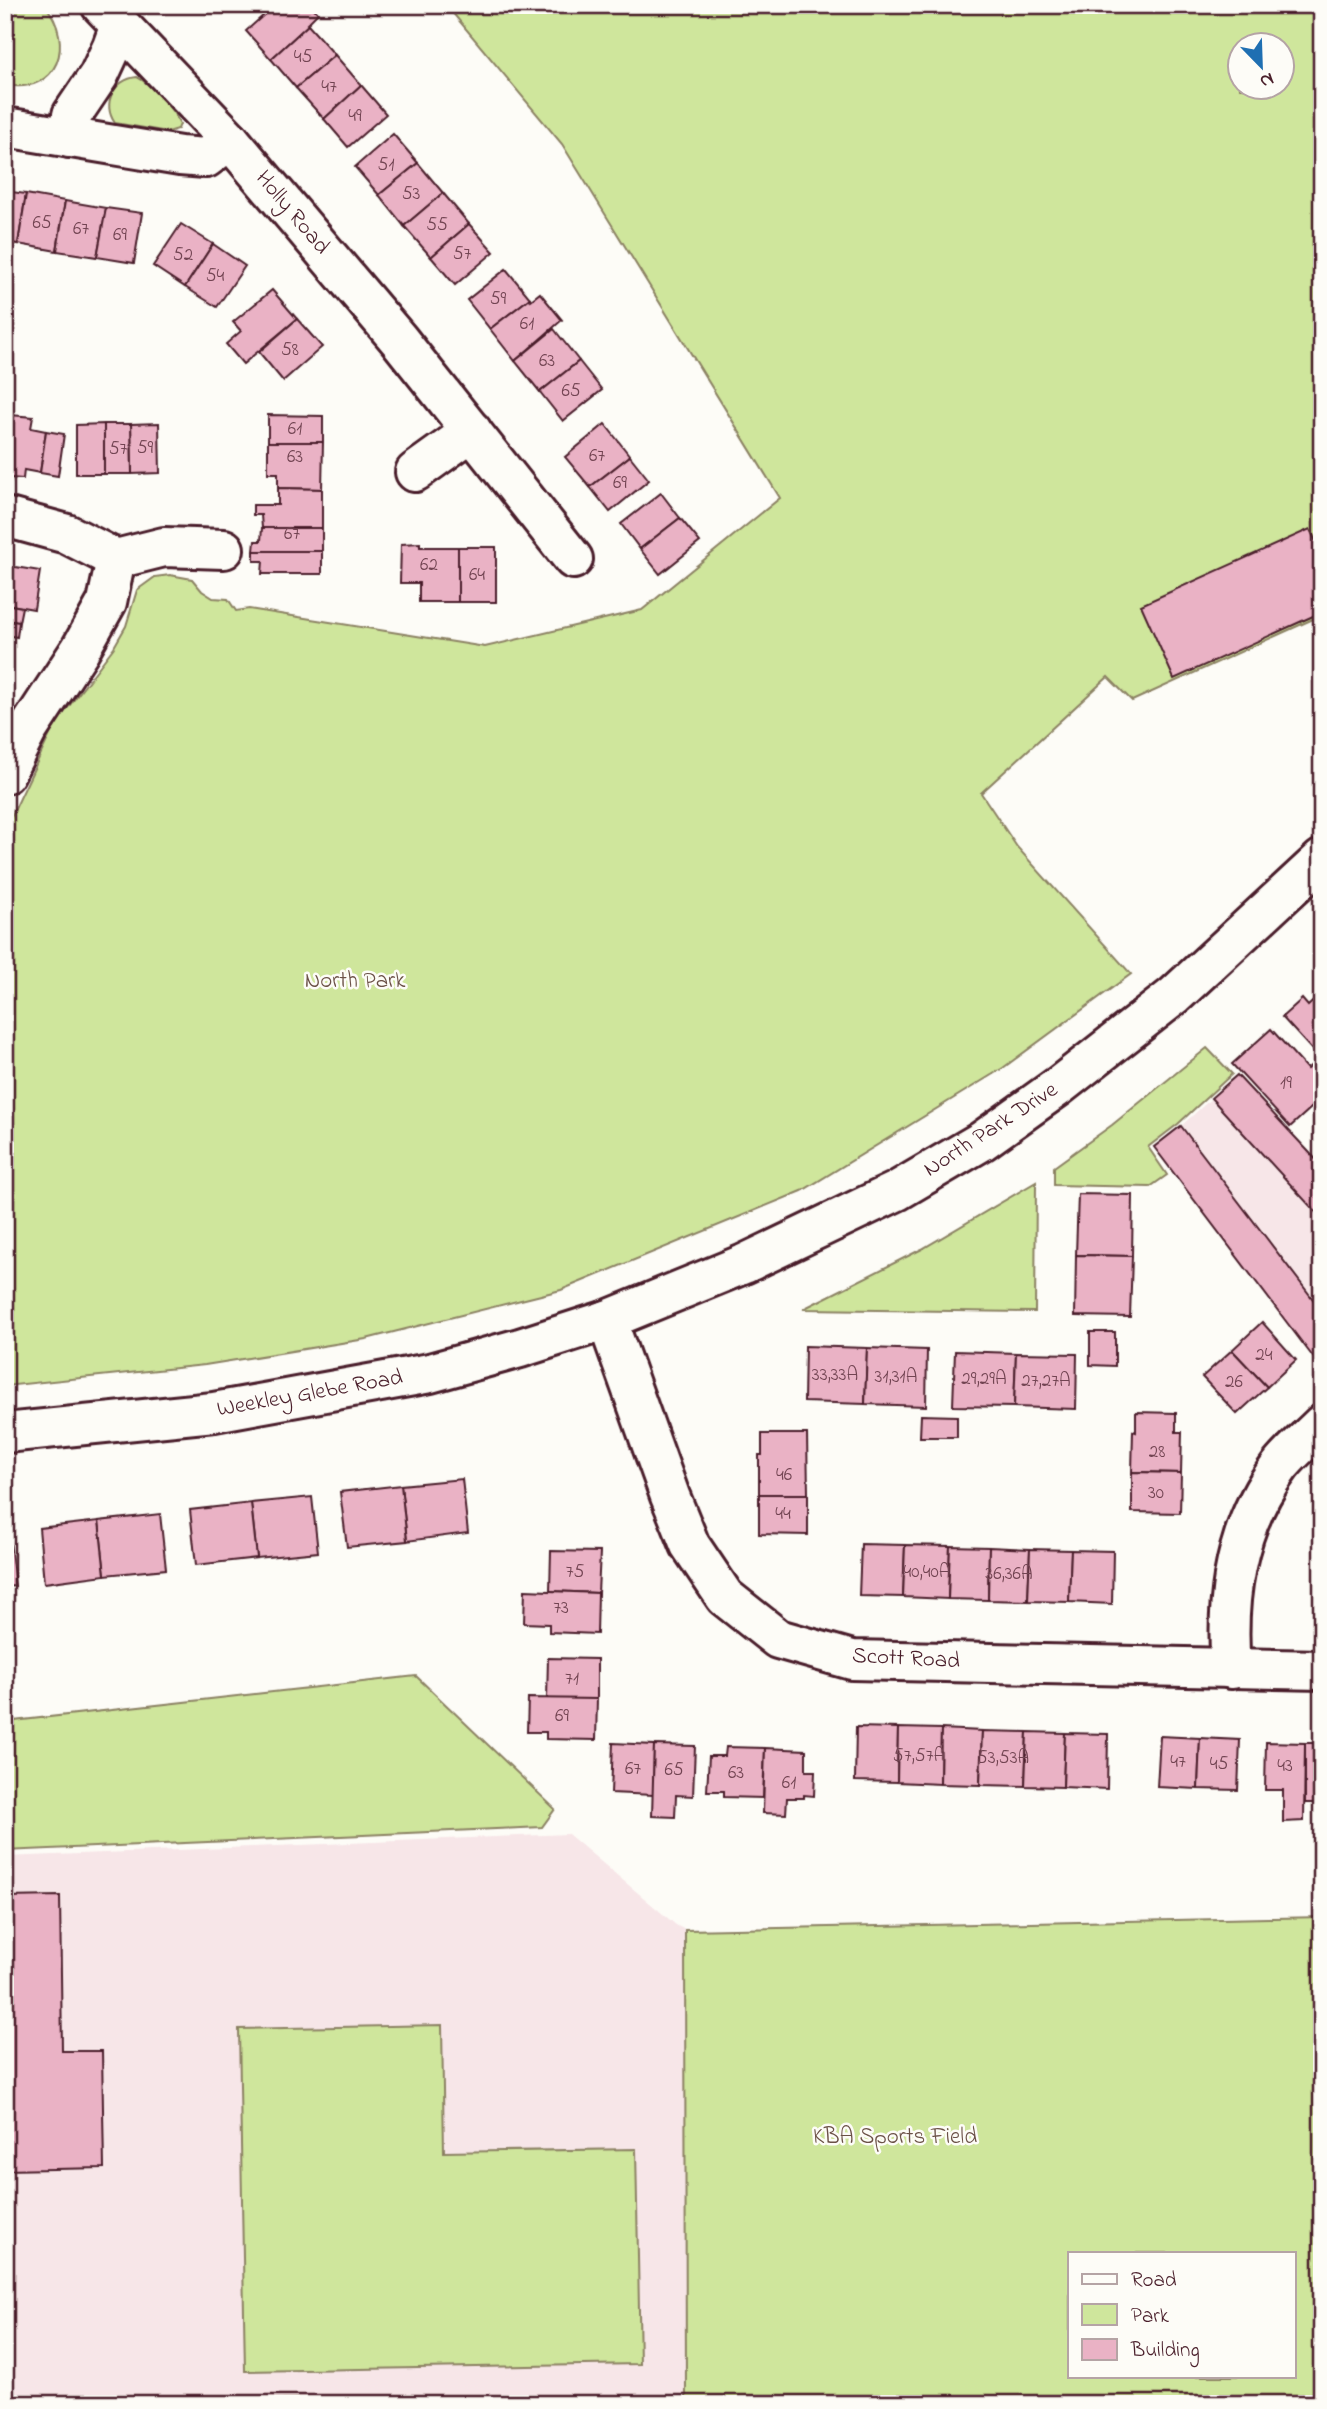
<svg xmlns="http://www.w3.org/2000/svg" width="1327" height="2409" viewBox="0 0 1327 2409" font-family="'Indie Flower',sans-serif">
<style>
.built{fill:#f7e6e8;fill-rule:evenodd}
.green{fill:#cfe69c;stroke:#8c8264;stroke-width:2;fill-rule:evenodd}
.building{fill:#eab2c5;stroke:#4a1f2b;stroke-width:2}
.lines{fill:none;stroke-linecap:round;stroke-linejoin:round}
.minor-casing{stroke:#4a1f2b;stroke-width:44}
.minor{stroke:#fdfcf7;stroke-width:38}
.labels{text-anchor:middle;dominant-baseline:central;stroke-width:5;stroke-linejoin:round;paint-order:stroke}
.number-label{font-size:19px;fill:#724452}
.street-label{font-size:23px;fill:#4a1f2b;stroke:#fdfcf7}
.park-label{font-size:23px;fill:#6b5147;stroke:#fdfcf7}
</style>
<rect width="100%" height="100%" fill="#fdfcf7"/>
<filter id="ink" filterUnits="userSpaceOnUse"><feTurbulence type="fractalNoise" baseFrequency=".0143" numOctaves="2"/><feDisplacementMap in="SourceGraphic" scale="14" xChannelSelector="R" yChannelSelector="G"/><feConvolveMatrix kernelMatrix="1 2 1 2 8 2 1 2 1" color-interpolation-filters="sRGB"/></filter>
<g filter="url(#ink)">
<g class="built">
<path d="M1237 1075 1322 1166V1351L1313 1357 1154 1147 1181 1126Z"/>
<path d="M568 1834 676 1925 685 1930 1322 1917V2404H5V1857ZM1070 2253H1294V2376H1070Z"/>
</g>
<g class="green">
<path d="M5 5H45C75 43 59 95 5 85Z"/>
<path d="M446 5H1322V615L1132 701 1108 677 981 793 1017 847 1131 974 1003 1068 802 1191 561 1290 366 1339 205 1365 5 1386V830L54 726 114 647 126 626 137 590 155 577 170 575 192 579 202 591 213 598 228 599 236 611 249 609 485 647 642 610 780 498 562 144ZM1240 46H1282V88H1240Z"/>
<path d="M137 77C150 83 174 110 180 124L178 129 168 132 115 123C101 104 114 79 137 77Z"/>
<path d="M1207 1048 1232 1074 1178 1124 1148 1147 1167 1175 1150 1187 1054 1185V1167L1112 1125Z"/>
<path d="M1036 1182 1035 1312 803 1309 922 1249Z"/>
<path d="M416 1676 555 1809 542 1827 5 1851V1722Z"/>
<path d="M1322 1917V2404H686L685 1930ZM1070 2253H1294V2376H1070Z"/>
<path d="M442 2025 444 2152 636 2149 640 2364 245 2371 239 2029Z"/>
<path d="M331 2398V2404H107Z"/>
</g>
<g class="building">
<path d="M275 5H311L318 13 307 24 308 25 271 59 246 31Z"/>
<path d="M308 25 335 55 296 88 271 59Z"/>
<path d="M335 55 361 85 324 119 296 88Z"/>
<path d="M361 85 386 114 348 147 324 119Z"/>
<path d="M393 134 418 163 379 195 355 167Z"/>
<path d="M418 163 443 193 404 226 379 195Z"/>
<path d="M5 191 26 194 18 244 5 242Z"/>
<path d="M443 193 469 224 431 257 404 226Z"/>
<path d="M26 194 65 201 57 251 18 244Z"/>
<path d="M65 201 106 208 97 257 57 251Z"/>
<path d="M106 208 142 213 134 263 97 257Z"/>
<path d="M181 224 213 244 185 287 153 266Z"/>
<path d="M469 224 494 252 455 285 431 257Z"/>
<path d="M213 244 245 266 217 307 185 287Z"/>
<path d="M506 269 530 298 490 329 467 300Z"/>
<path d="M272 290 297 319 243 364 226 344 241 331 233 322Z"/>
<path d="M540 293 562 320 515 361 490 329 530 298 531 300Z"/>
<path d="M297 319 322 347 283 381 259 352Z"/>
<path d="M554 329 579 361 540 392 515 361Z"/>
<path d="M579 361 602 390 563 421 540 392Z"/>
<path d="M5 414 10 415 5 447Z"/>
<path d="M10 415 33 417 31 428 46 431 40 473 24 470 23 479 11 478 10 484 5 483V447Z"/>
<path d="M268 415 323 416V442H268Z"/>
<path d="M159 423 160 473 132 474 131 424Z"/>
<path d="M104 424V474H76V425Z"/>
<path d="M104 424H131L132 474H104Z"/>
<path d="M605 424 630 456 590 487 565 457Z"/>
<path d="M46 431 64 434 58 476 40 473Z"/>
<path d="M268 442H323L322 489 278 488V473H268Z"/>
<path d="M630 456 649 480 610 512 590 487Z"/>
<path d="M278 488 322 489V528H262L261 515H253V505H278Z"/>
<path d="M661 493 680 518 640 549 621 524Z"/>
<path d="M680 518 700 542 660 574 640 549Z"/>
<path d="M262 528H322V551H254L255 541H261Z"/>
<path d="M1310 529 1322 555V612L1174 679 1141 605Z"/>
<path d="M420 543V547H458V602H419V583H400L401 544Z"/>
<rect x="458" y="547" width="38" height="55"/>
<path d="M254 551H322V574H262L263 561H254Z"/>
<path d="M9 566 40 571 34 609 5 604Z"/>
<path d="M5 604 22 607 19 622 5 620Z"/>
<path d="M5 620 19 622 17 637 5 635Z"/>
<path d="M5 635H10L6 660H5Z"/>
<path d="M1322 993V1061L1282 1017 1302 999 1308 1006Z"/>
<path d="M1271 1029 1307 1069 1316 1061 1322 1067V1098L1290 1127 1232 1064Z"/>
<path d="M1237 1075 1322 1166V1219L1211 1098Z"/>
<path d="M1181 1126 1322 1311V1351L1313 1357 1154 1147Z"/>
<path d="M1078 1194 1133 1195 1132 1256 1076 1255Z"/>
<path d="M1076 1255 1132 1256 1130 1317 1075 1316Z"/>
<path d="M1262 1322 1296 1360 1267 1387 1232 1350Z"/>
<path d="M1090 1332H1115V1366L1090 1365Z"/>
<path d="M805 1346 867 1348 865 1404 804 1402Z"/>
<path d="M867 1348 927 1350 926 1406 865 1404Z"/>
<path d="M1232 1350 1267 1387 1237 1414 1202 1377Z"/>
<path d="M955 1351 1016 1353 1014 1407 953 1406Z"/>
<path d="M1016 1353 1077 1354 1076 1409 1014 1407Z"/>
<path d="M1136 1412 1176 1413V1432H1182L1181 1473 1132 1472 1133 1431 1136 1432Z"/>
<path d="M921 1415 957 1416V1437H920Z"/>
<path d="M762 1434H807L808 1494H759V1455H762Z"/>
<path d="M1132 1472 1181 1473 1180 1513 1132 1512Z"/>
<path d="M462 1479 468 1533 407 1541 401 1485Z"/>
<path d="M401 1485 407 1541 347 1547 340 1492Z"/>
<path d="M759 1494H808V1535L759 1534Z"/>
<path d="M312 1497 318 1552 257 1558 251 1503Z"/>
<path d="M251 1503 257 1558 196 1565 190 1510Z"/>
<path d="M160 1514 166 1569 105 1575 99 1521Z"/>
<path d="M99 1521 105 1575 44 1583 39 1528Z"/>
<path d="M5 1531H9L15 1586 5 1587Z"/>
<path d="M861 1544 905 1545 903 1597 859 1596Z"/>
<path d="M905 1545 950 1546 948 1599 903 1597Z"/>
<path d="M950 1546 989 1547 988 1600 948 1599Z"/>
<path d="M989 1547 1030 1549 1028 1601 988 1600Z"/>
<path d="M1030 1549 1071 1550 1069 1602 1028 1601Z"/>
<path d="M1071 1550 1113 1551 1112 1604 1069 1602Z"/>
<path d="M551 1551 600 1552 598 1593 550 1591Z"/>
<path d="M525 1590 598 1593 597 1634 549 1632V1624L524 1623Z"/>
<path d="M548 1658 597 1659V1699H547Z"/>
<path d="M528 1698 597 1699 596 1740 546 1739V1732H527Z"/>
<path d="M856 1727 898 1728 897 1782 855 1781Z"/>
<path d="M898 1728 941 1729 940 1784 897 1782Z"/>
<path d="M941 1729 982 1731 980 1785 940 1784Z"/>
<path d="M982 1731 1027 1732 1025 1786 980 1785Z"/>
<path d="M1027 1732 1065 1733 1063 1787 1025 1786Z"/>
<path d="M1065 1733 1108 1734 1107 1789 1063 1787Z"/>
<path d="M1160 1736 1200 1738 1198 1789 1157 1787Z"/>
<path d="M1200 1738 1240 1740 1238 1790 1198 1789Z"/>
<path d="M1266 1742 1305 1743 1304 1821 1283 1822V1790H1265Z"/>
<path d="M613 1743 654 1745 653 1795 611 1793Z"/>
<rect x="1305" y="1743" width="17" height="60"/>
<path d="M654 1745 695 1746 693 1796 676 1795 675 1817 652 1816Z"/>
<path d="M726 1747 765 1748 763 1798 724 1797V1791H707L709 1756H725Z"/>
<path d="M765 1748 806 1750V1771H815L814 1796 804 1795V1798H787L786 1814 763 1813Z"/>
<path d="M60 1896 62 2051H102L104 2168 5 2170V1897Z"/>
</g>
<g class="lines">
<g class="minor-casing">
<g id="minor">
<path d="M101 5 230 140 399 340 573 559"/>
<path d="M5 127 180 156 206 158 230 140"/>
<path d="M69 138 72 115 99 75 112 47 120 25"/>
<path d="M415 472 472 431"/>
<path d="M5 517 67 534 116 559 164 547 224 549"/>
<path d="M5 774 27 731 80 650 107 602 116 559"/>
<path d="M607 1320 670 1496 690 1545 725 1597 778 1639 852 1660 1322 1670"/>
<path d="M5 1433 214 1412 430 1373 520 1348 607 1320 744 1264 897 1191 982 1141 1059 1086 1175 995 1322 859"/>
<path d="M1231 1669C1225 1597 1236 1525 1280 1466 1292 1451 1308 1438 1322 1424"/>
</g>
</g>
<use href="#minor" class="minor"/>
</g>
</g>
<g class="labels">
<g class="number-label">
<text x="303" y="57">45</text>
<text x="329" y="87">47</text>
<text x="355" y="116">49</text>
<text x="386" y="165">51</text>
<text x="411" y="194">53</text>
<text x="42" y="223">65</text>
<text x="437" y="225">55</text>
<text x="81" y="229">67</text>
<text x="120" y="235">69</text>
<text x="462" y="254">57</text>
<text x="183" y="255">52</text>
<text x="215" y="276">54</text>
<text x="498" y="299">59</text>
<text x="527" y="324">61</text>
<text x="290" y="350">58</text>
<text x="547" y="361">63</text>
<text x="571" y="391">65</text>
<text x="295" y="429">61</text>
<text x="145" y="448">59</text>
<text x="118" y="449">57</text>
<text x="597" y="456">67</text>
<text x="295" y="457">63</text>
<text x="620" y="483">69</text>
<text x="292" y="534">67</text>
<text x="429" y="565">62</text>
<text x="477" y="575">64</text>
<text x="1286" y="1083">19</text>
<text x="1264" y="1355">24</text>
<text x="835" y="1375">33,33A</text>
<text x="896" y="1377">31,31A</text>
<text x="984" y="1379">29,29A</text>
<text x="1046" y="1381">27,27A</text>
<text x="1234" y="1382">26</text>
<text x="1157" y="1452">28</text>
<text x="784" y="1475">46</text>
<text x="1156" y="1493">30</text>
<text x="783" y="1514">44</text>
<text x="575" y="1572">75</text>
<text x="927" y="1572">40,40A</text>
<text x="1009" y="1574">36,36A</text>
<text x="561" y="1608">73</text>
<text x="572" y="1679">71</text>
<text x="562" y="1716">69</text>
<text x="919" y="1756">57,57A</text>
<text x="1003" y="1758">53,53A</text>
<text x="1178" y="1762">47</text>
<text x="1219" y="1764">45</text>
<text x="1285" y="1766">43</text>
<text x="633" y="1769">67</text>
<text x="674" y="1770">65</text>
<text x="736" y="1773">63</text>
<text x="789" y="1783">61</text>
</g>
<g class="street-label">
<text transform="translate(292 213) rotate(50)">Holly Road</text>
<text transform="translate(991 1130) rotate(-33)">North Park Drive</text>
<text transform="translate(310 1394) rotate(-10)">Weekley Glebe Road</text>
<text transform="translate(906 1659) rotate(3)">Scott Road</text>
</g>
<g class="park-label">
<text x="355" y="981">North Park</text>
<text x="895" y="2137">KBA Sports Field</text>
</g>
</g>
<rect width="1327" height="2409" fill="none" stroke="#fdfcf7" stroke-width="28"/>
<rect x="14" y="14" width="1299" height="2381" fill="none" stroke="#4a1f2b" stroke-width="2.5" filter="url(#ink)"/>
<rect x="1068" y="2252" width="228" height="126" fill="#fdfcf7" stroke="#b5a4a5" stroke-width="2"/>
<rect x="1082" y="2274" width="35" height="10" fill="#fdfcf7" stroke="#b5a4a5" stroke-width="2"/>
<text x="1131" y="2286" font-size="21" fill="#4a1f2b">Road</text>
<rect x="1082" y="2304" width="35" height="21" fill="#cfe69c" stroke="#b5a4a5" stroke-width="2"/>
<text x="1131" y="2322" font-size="21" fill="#4a1f2b">Park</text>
<rect x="1082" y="2339" width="35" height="21" fill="#eab2c5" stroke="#b5a4a5" stroke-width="2"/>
<text x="1131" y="2356" font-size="21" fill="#4a1f2b">Building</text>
<g transform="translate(1261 66) rotate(157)"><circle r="33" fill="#fdfcf7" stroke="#b5a4a5" stroke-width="2"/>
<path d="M0-5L12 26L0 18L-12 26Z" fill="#1f6fb2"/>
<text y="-10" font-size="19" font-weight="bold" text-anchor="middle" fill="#4a1f2b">N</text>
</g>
</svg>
